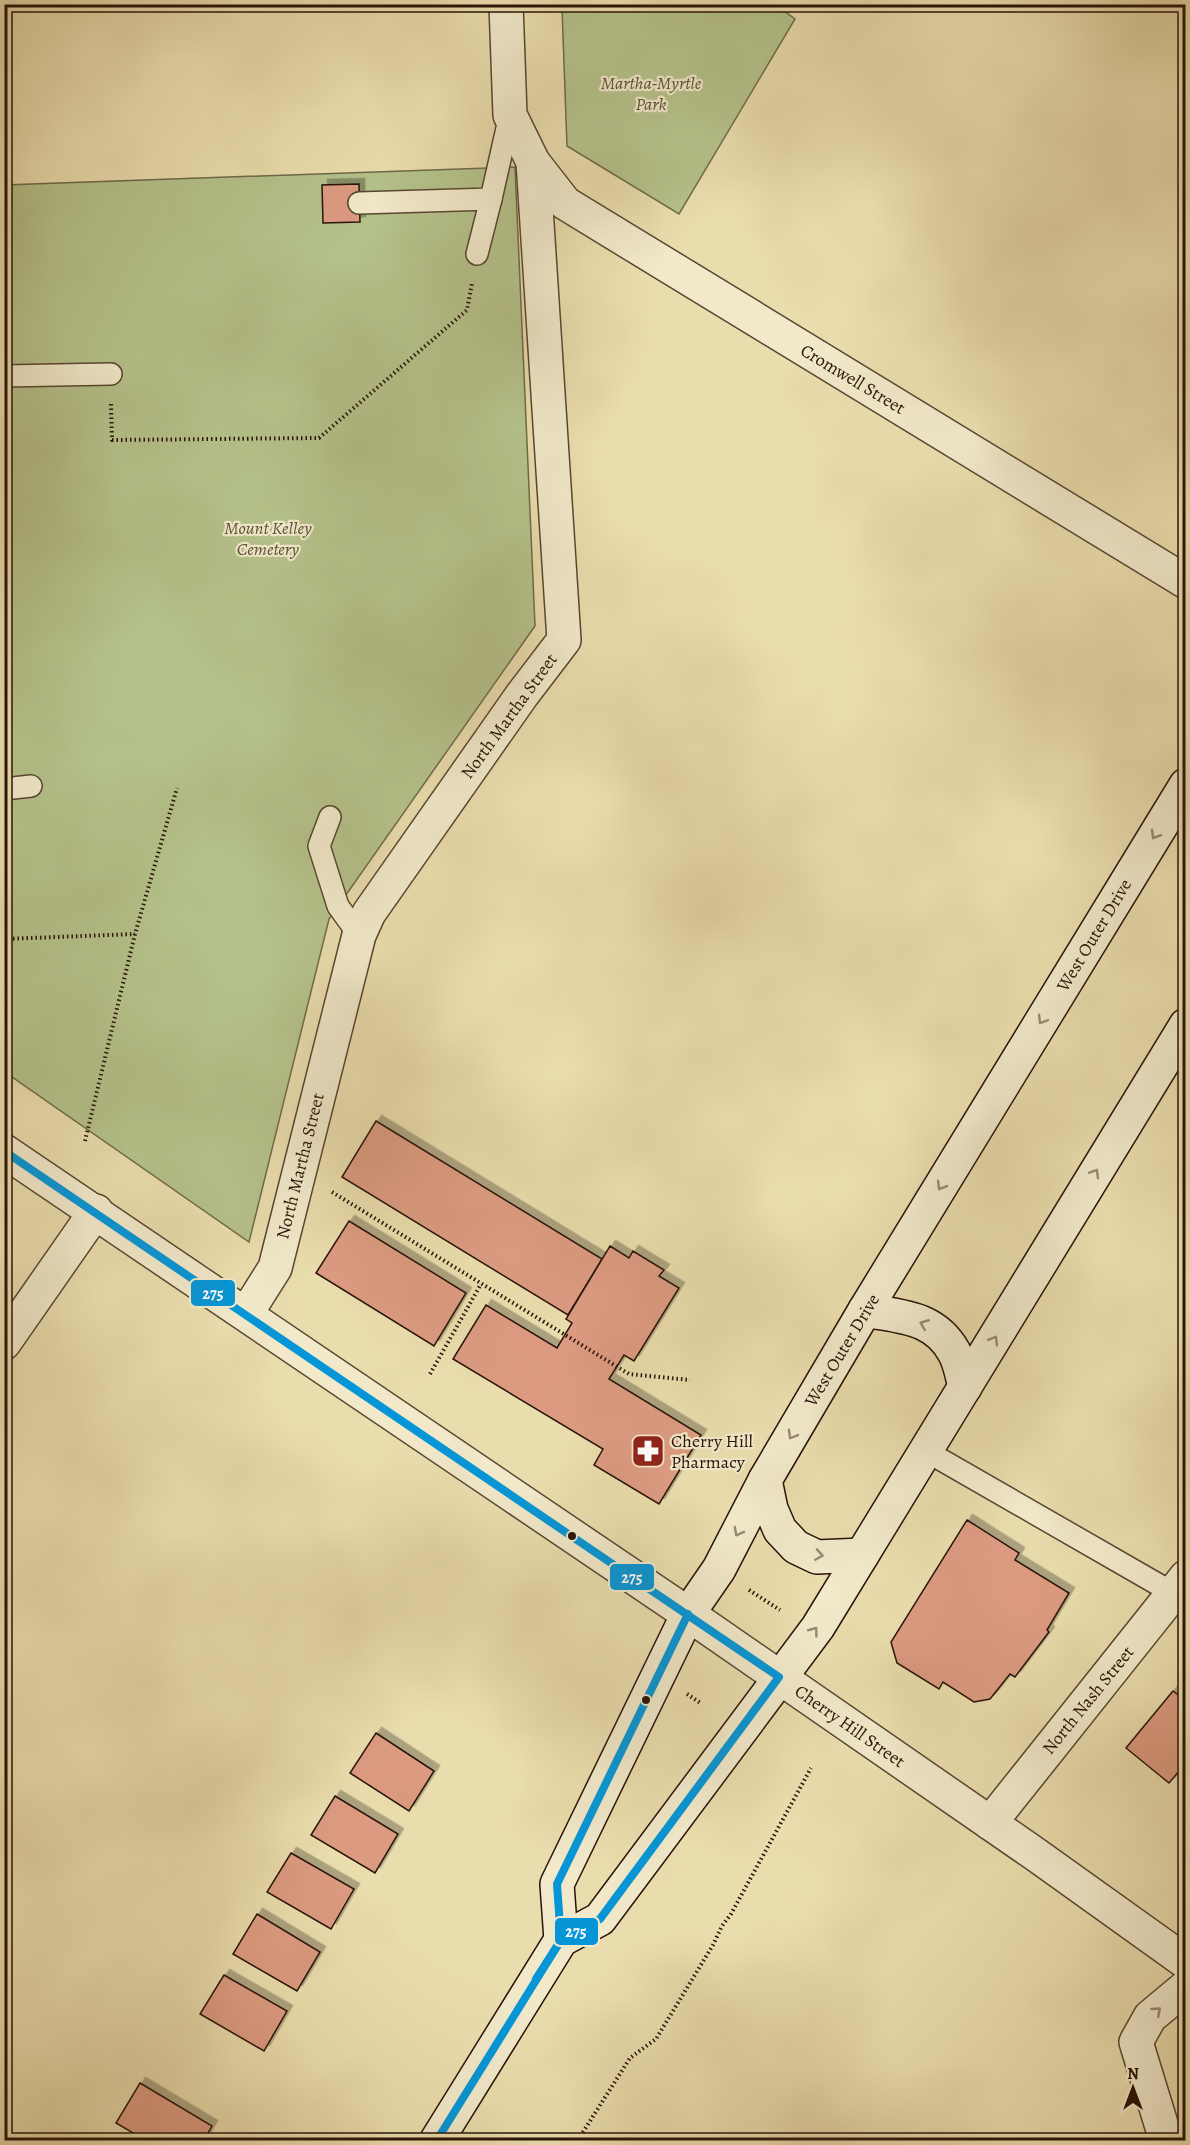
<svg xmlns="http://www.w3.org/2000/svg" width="1190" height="2145" viewBox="0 0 1190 2145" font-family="Alegreya,serif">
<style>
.green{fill:#b5c28b;stroke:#6e6a4a;stroke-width:1.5}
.building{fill:#dc9b81;stroke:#281309;stroke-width:1.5;filter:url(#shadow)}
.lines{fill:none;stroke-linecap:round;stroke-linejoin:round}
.service-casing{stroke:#584632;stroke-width:24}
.minor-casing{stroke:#584632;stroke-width:36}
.tertiary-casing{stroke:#584632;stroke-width:36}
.secondary-casing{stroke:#281309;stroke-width:36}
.path{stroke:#281309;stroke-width:4;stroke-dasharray:1.5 3;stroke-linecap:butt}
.service{stroke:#f1e9ca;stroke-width:21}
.minor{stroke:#f1e9ca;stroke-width:33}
.tertiary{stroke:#f1e9ca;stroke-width:33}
.secondary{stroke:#f1e9ca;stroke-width:33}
.bus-1-casing{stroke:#f1e9ca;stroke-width:12}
.bus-1{stroke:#0696d7;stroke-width:8}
.oneway{stroke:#978973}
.bus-dot{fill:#281309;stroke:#f1e9ca;stroke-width:2}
.labels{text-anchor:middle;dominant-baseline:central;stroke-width:4.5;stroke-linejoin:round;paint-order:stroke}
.park-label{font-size:18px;font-style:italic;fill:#595036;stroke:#f1e9ca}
.street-label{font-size:18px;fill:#281309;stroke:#f1e9ca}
.poi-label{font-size:18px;fill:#281309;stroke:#f1e9ca;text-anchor:start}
.line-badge{stroke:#f1e9ca;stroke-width:2}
.badge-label{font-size:16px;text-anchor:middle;font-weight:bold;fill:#fff}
</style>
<defs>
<filter id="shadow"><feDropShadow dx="5.5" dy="-5.5" stdDeviation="0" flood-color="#0004"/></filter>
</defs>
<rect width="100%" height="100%" fill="#eaddad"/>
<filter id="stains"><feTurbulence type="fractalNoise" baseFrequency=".00333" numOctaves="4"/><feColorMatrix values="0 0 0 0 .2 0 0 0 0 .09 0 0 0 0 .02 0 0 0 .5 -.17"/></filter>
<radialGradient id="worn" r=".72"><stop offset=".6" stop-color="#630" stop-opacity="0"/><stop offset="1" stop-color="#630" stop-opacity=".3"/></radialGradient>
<g class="green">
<path d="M776 5 795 19 679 214 567 146 562 8Z"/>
<path d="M515 167 535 626 329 919 249 1242 5 1072 4 185Z"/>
</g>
<g class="building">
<path d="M359 184 360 222 323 223 322 185Z"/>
<path d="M376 1121 602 1259 568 1315 342 1177Z"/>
<path d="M349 1221 466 1293 434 1346 316 1273Z"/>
<path d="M610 1246 629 1258 633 1251 664 1270 659 1276 679 1288 634 1361 624 1355 609 1379 701 1435 659 1504 594 1465 603 1449 453 1359 486 1305 557 1348 572 1323 566 1319Z"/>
<path d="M967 1520 1019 1553 1015 1560 1069 1593 1047 1630 1049 1632 1015 1677 1010 1674 990 1699 974 1702 943 1682 939 1689 897 1663 891 1642Z"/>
<path d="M1173 1691 1186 1701V1763L1169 1783 1126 1748Z"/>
<path d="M376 1733 434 1771 409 1811 350 1773Z"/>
<path d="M335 1796 398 1834 375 1873 311 1835Z"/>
<path d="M291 1853 354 1889 331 1929 267 1892Z"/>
<path d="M257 1914 320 1952 297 1991 233 1954Z"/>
<path d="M224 1975 287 2011 264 2051 200 2014Z"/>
<path d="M140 2083 212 2126 204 2140H145L116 2123Z"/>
</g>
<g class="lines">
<g class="service-casing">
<g id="service">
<path d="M359 203 491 199 510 115"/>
<path d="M477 254 491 199"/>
<path d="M4 376 111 374"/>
<path d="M4 789 31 786"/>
<path d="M330 817 319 846 338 906 359 935"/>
<path d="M926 1451 1173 1593"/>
</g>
</g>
<g class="minor-casing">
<g id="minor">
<path d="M533 162 565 203 1186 582"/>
<path d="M246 1314 275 1268 359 935 369 913 522 695 564 640 533 162 510 115 506 4"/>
<path d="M4 1343 96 1211"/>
<path d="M990 1823 1186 1577"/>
<path d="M1166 2140 1136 2042 1150 2017 1186 1987"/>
</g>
</g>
<g class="tertiary-casing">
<path id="tertiary" d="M4 1151 688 1614 1035 1854 1186 1962"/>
</g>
<g class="secondary-casing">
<g id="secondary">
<path d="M865 1310C900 1317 934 1316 954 1352 960 1362 962 1376 965 1387"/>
<path d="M765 1480 771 1509 780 1530 796 1547 817 1557 862 1555"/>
<path d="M561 1940 557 1884 688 1614 719 1569 765 1480 865 1310 1186 785"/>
<path d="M437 2140 561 1940 600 1919 818 1627 1186 1025"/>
</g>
</g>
<g class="path">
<path d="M111 404 112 440 319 438 467 310 472 283"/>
<path d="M4 939 135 934"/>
<path d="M85 1141 135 934 177 788"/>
<path d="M332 1192 629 1374 690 1380"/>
<path d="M430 1374 481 1284"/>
<path d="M749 1590 780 1610"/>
<path d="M687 1694 702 1704"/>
<path d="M578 2140 630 2058 656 2039 713 1945 722 1926 731 1914 811 1768"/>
</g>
<use href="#service" class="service"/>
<use href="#minor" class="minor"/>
<use href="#tertiary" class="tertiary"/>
<use href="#secondary" class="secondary"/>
<g class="bus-1-casing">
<g id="bus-1">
<path d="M4 1151 779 1677 600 1919 561 1940 437 2140"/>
<path d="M536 1979 561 1940 557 1884 688 1614"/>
</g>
</g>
<use href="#bus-1" class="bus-1"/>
</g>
<defs><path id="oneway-chevron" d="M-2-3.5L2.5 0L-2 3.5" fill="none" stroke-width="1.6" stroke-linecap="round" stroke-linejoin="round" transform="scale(1.5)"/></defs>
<g class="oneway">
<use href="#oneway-chevron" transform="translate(1155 835) rotate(121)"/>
<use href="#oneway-chevron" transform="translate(1042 1020) rotate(121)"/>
<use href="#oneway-chevron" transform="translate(1095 1173) rotate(-59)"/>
<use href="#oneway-chevron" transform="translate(941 1186) rotate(121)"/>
<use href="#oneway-chevron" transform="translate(924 1324) rotate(-158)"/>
<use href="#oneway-chevron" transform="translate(994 1340) rotate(-59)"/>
<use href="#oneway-chevron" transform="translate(792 1435) rotate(120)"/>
<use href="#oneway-chevron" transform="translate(738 1532) rotate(118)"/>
<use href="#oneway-chevron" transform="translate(819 1555) rotate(9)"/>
<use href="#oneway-chevron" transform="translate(814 1631) rotate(-53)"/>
<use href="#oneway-chevron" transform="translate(1157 2011) rotate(-41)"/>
</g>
<defs>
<g id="pharmacy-square" transform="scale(1.725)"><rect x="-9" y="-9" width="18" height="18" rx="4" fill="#8f2418" stroke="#f1e9ca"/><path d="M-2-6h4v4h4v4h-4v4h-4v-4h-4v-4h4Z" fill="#fff"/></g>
</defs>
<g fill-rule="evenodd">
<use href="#pharmacy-square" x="648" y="1451"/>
</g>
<g class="bus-dot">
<circle cx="572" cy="1536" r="5"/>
<circle cx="646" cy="1700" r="5"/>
</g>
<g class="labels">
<g class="park-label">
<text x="651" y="83">Martha-Myrtle<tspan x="651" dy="21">Park</tspan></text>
<text x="268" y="528">Mount Kelley<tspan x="268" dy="21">Cemetery</tspan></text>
</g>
<g class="street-label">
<text transform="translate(853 379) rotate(31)">Cromwell Street</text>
<text transform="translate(509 716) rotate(-54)">North Martha Street</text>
<text transform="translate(1094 935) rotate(-59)">West Outer Drive</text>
<text transform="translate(300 1166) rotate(-76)">North Martha Street</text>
<text transform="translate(842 1350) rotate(-59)">West Outer Drive</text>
<text transform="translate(1088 1700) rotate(-51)">North Nash Street</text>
<text transform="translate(850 1726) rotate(35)">Cherry Hill Street</text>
</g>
<g class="poi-label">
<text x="671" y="1441">Cherry Hill<tspan x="671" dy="21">Pharmacy</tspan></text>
</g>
</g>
<g class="line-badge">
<rect x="190" y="1279" width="46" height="28" rx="6" fill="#0696d7"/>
<rect x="609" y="1563" width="46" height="28" rx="6" fill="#0696d7"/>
<rect x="554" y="1917" width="45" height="29" rx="6" fill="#0696d7"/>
</g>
<g class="badge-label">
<text x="213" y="1299">275</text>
<text x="632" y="1583">275</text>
<text x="576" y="1937">275</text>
</g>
<rect width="1190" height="2145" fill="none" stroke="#eaddad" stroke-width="24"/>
<rect x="6" y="6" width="1178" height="2133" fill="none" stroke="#281309" stroke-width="3"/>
<rect x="12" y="12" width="1166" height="2121" fill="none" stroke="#281309" stroke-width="1.5"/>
<g transform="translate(1133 2088)" stroke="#f1e9ca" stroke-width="4.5" paint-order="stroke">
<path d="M0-4.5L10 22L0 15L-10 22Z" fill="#281309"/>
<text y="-9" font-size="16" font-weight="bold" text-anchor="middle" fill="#281309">N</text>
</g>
<rect width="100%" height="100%" filter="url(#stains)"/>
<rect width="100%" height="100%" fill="url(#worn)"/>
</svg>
